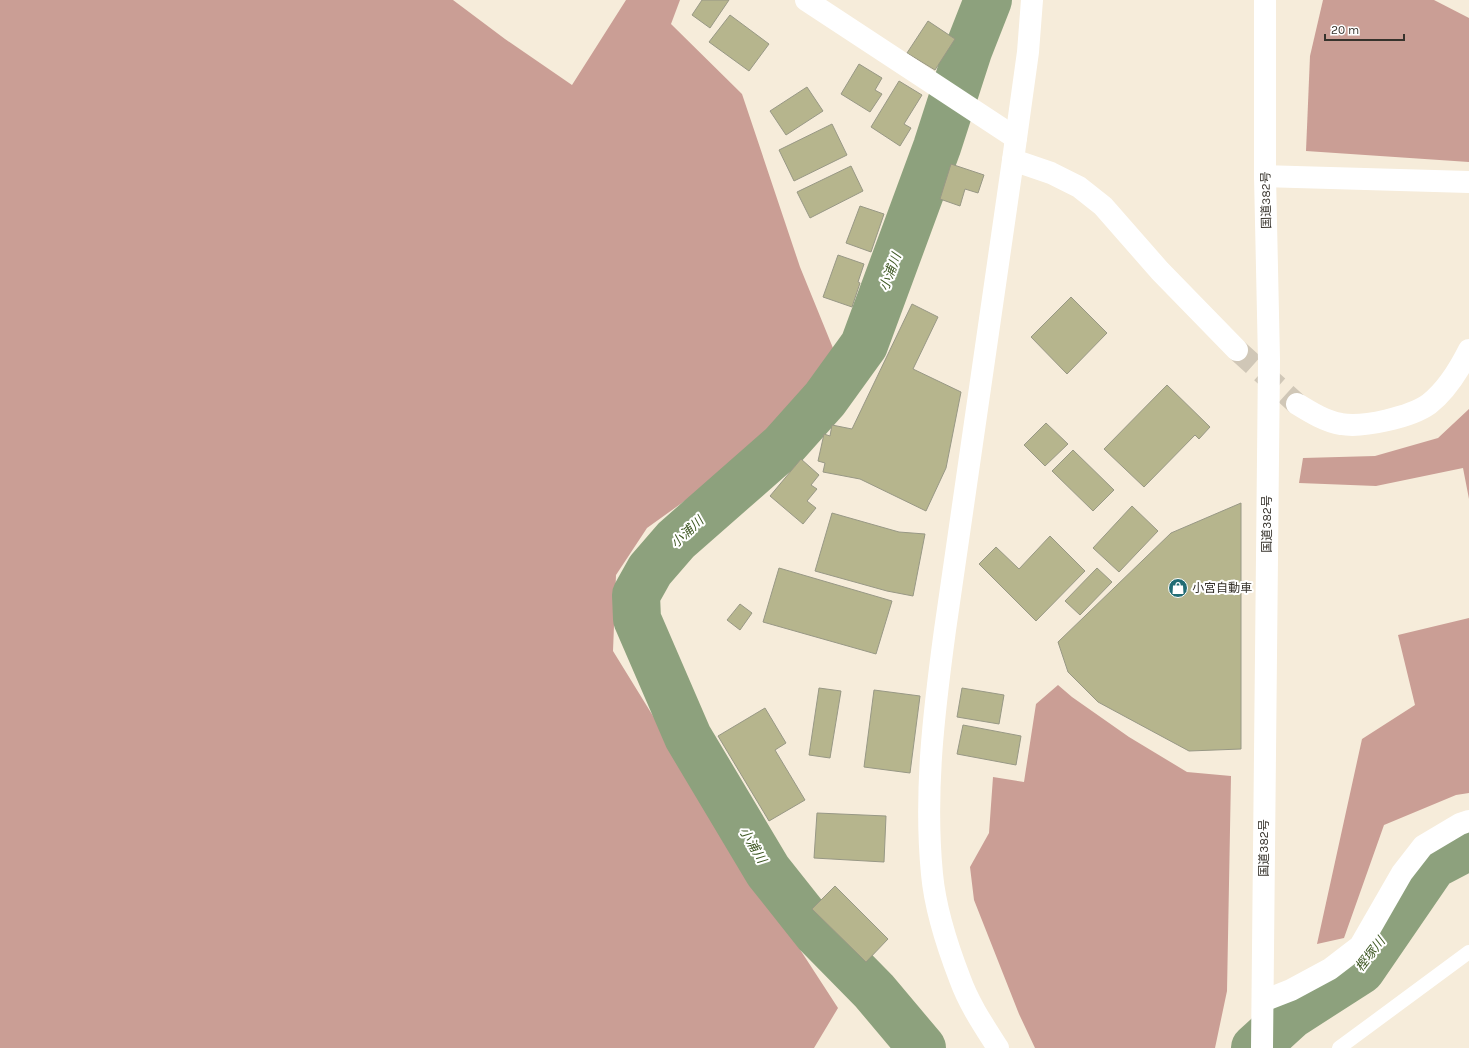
<svg xmlns="http://www.w3.org/2000/svg" width="1469" height="1048" viewBox="0 0 1469 1048" font-family="Karla,'Noto Sans JP',sans-serif">
<style>
.forest{fill:#ca9e95}
.lines{fill:none;stroke-linecap:round;stroke-linejoin:round}
.river{stroke:#8da17d;stroke-width:48}
.building{fill:#b6b58d;stroke:#989885}
.street-tunnel{stroke:#d0c7b7;stroke-width:22;stroke-dasharray:22 11;stroke-linecap:butt}
.lane{stroke:#fff;stroke-width:14}
.street{stroke:#fff;stroke-width:22}
.secondary{stroke:#fff;stroke-width:22}
.highway{stroke:#fff;stroke-width:22}
.labels{text-anchor:middle;dominant-baseline:central;stroke-width:4;stroke-linejoin:round;paint-order:stroke}
.street-label{font-size:12px;fill:#37332c;stroke:#fff}
.poi-label{font-size:12px;fill:#37332c;stroke:#fff;text-anchor:start}
.water-label{font-size:13px;font-style:italic;fill:#3e5823;stroke:#fff}
</style>
<rect width="100%" height="100%" fill="#f6ecda"/>
<g class="forest">
<path d="M0 0H453L505 39 572 85 626 0H680L671 24 742 94 800 267 835 353 815 385 750 454 647 528 616 575 613 651 738 854 838 1008 814 1048H0Z"/>
<path d="M1323 0H1434L1469 18V162L1306 151 1310 56Z"/>
<path d="M1469 409V499L1463 468 1376 486 1299 483 1303 458 1375 456 1438 438Z"/>
<path d="M1469 618V793L1456 795 1384 825 1344 938 1317 944 1362 739 1415 705 1398 635Z"/>
<path d="M1058 685 1072 697 1129 737 1187 772 1231 776 1227 991 1215 1048H1035L1019 1014 974 900 970 867 989 833 993 777 1024 782 1036 704Z"/>
</g>
<g class="lines">
<g class="river">
<path d="M922 1048 874 991 818 934 768 871 688 737 637 619 636 595 650 570 676 540 783 446 825 399 864 345 937 147 968 51 988 0"/>
<path d="M1255 1048 1291 1015 1361 970 1433 865 1469 846"/>
</g>
</g>
<g class="building">
<path d="M702 0H729L710 28 692 15Z"/>
<path d="M730 15 769 44 749 71 709 42Z"/>
<path d="M928 21 955 39 935 70 907 53Z"/>
<path d="M859 64 882 78 875 90 882 94 870 112 841 94Z"/>
<path d="M899 81 922 95 904 124 911 128 900 146 871 127Z"/>
<path d="M807 87 823 111 786 135 770 111Z"/>
<path d="M832 124 847 155 794 181 779 150Z"/>
<path d="M951 164 984 175 978 193 965 189 960 206 940 199Z"/>
<path d="M851 166 863 191 810 218 797 192Z"/>
<path d="M860 206 884 214 871 252 846 243Z"/>
<path d="M838 255 864 264 858 282 860 283 852 307 823 297Z"/>
<path d="M1071 297 1107 333 1067 374 1031 337Z"/>
<path d="M912 304 938 317 913 369 961 392 946 468 926 511 860 479 823 472 825 463 818 461 824 434 830 436 832 425 852 429Z"/>
<path d="M1167 385 1210 427 1199 439 1195 435 1144 487 1104 449Z"/>
<path d="M1046 423 1068 444 1045 466 1024 445Z"/>
<path d="M1073 450 1114 490 1093 511 1052 471Z"/>
<path d="M801 459 819 475 811 485 817 489 807 501 816 508 803 524 770 496Z"/>
<path d="M1241 503V749L1189 751 1098 702 1068 672 1058 642 1171 533Z"/>
<path d="M1132 506 1158 531 1119 572 1093 548Z"/>
<path d="M832 513 899 532 925 534 913 596 887 591 815 571Z"/>
<path d="M1050 536 1085 571 1036 621 979 564 996 547 1019 569Z"/>
<path d="M779 568 892 601 876 654 763 622Z"/>
<path d="M1097 568 1112 582 1080 615 1065 601Z"/>
<path d="M740 604 752 613 740 630 727 620Z"/>
<path d="M819 688 841 691 830 758 809 755Z"/>
<path d="M962 688 1004 695 999 724 957 717Z"/>
<path d="M874 690 920 696 910 773 864 767Z"/>
<path d="M765 708 786 743 775 750 805 800 769 821 718 736Z"/>
<path d="M963 725 1021 736 1016 765 957 754Z"/>
<path d="M817 813 886 816 884 862 814 858Z"/>
<path d="M835 886 888 939 866 962 812 909Z"/>
</g>
<g class="lines">
<path class="street-tunnel" d="M1237 350 1297 404"/>
<path class="lane" d="M1339 1048 1469 952"/>
<g class="street">
<path d="M806 0 1016 138"/>
<path d="M1013 160 1051 173 1079 187 1103 206 1160 271 1237 350"/>
<path d="M1265 176 1469 182"/>
<path d="M1297 404C1310 412 1326 422 1341 424 1363 428 1411 417 1429 404 1447 390 1459 370 1469 350"/>
<path d="M1263 1001 1291 990 1330 969 1360 946 1402 873 1423 846 1460 824 1469 821"/>
</g>
<path class="secondary" d="M998 1048C984 1026 969 1004 960 979 948 948 935 907 932 874 924 792 934 711 945 630L1013 160 1028 52 1032 0"/>
<path class="highway" d="M1262 1048 1269 360 1265 176V0"/>
</g>
<defs>
<g id="shop-disc" transform="scale(1)"><circle r="9.5" fill="#216c74" stroke="#fff"/><path d="M-5-2.5h2.3a2.7 3.5 0 0 1 5.4 0H5L5.5 6h-11ZM-1.5-2.5h3a1.5 2.3 0 0 0-3 0Z" fill="#fff"/></g>
</defs>
<g fill-rule="evenodd">
<use href="#shop-disc" x="1178" y="588"/>
</g>
<g class="labels">
<g class="street-label">
<text transform="translate(1266 200) rotate(-91)">国道382号</text>
<text transform="translate(1267 524) rotate(-90)">国道382号</text>
<text transform="translate(1264 848) rotate(-90)">国道382号</text>
</g>
<g class="poi-label">
<text x="1192" y="588">小宮自動車</text>
</g>
<g class="water-label">
<text transform="translate(890 272) rotate(-70)">小浦川</text>
<text transform="translate(687 532) rotate(-43)">小浦川</text>
<text transform="translate(753 845) rotate(59)">小浦川</text>
<text transform="translate(1370 954) rotate(-52)">樫塚川</text>
</g>
</g>
<path d="M1325 34v6h79v-6" fill="none" stroke="#37332c" stroke-width="2"/>
<text x="1331" y="34" font-size="12" fill="#37332c" stroke="#ffffff" stroke-width="3" paint-order="stroke">20 m</text>
</svg>
